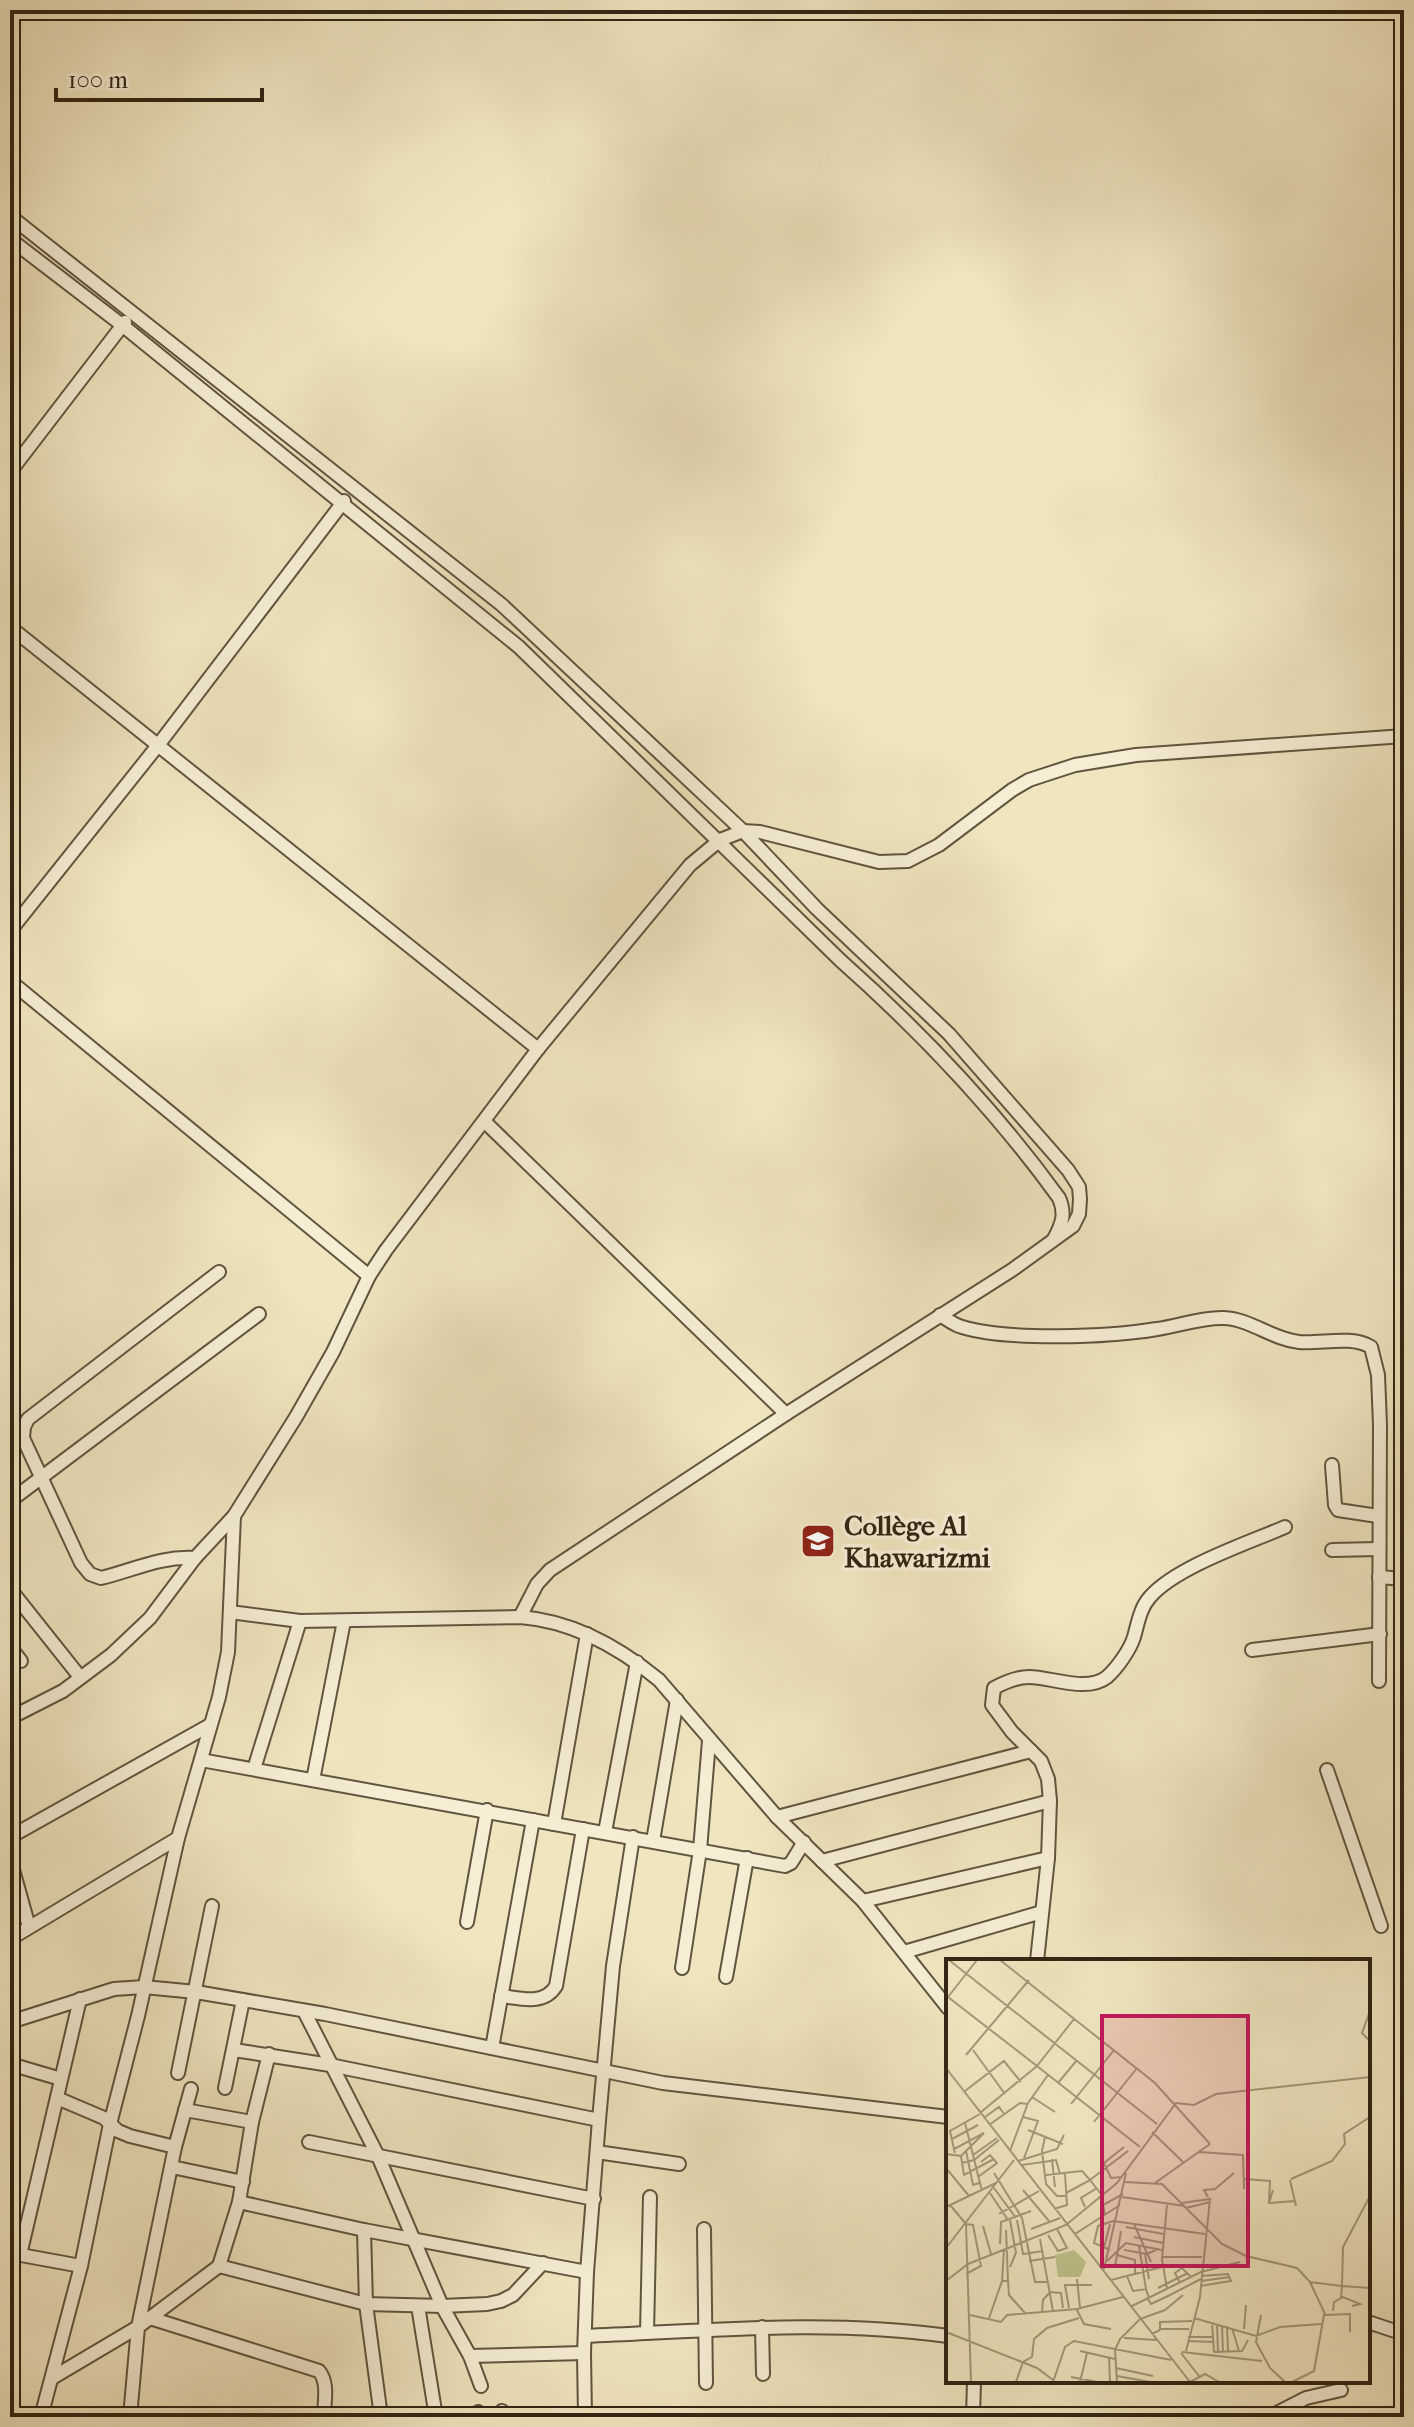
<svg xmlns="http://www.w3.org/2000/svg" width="1414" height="2427" viewBox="0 0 1414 2427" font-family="'IM FELL French Canon',serif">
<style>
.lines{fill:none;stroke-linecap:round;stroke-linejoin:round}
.minor-casing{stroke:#60553f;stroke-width:16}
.minor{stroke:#f5eed5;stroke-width:12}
.labels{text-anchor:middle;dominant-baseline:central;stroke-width:7;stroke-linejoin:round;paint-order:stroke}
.poi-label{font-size:28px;font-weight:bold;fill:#312514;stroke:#f5eed5;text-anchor:start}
.inset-road{fill:none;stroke:#a3987b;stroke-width:2}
.view{fill:#c2185b;fill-opacity:0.15;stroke:#c2185b;stroke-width:4}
.inset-edge{fill:none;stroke:#312514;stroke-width:4}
</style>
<rect width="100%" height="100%" fill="#efe5bf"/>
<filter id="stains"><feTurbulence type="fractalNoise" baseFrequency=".0025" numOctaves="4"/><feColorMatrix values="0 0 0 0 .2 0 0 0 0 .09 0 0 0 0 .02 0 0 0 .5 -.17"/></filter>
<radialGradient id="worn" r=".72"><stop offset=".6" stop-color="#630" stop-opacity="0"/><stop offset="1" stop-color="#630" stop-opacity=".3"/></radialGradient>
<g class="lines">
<g class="minor-casing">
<g id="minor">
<path d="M10 216 502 605 743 831 817 909 949 1034 1068 1170 1079 1187 1080 1199 1079 1214 1073 1226 1012 1270 786 1414 550 1570 537 1584 520 1617"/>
<path d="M10 239 122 325 519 647 840 960C920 1031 996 1111 1059 1198 1066 1214 1062 1224 1054 1239"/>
<path d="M10 472 125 322"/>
<path d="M10 627 538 1049"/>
<path d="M10 931 159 744 344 501"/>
<path d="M10 981 369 1276"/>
<path d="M485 1122 786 1414"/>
<path d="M940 1315C947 1319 954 1325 962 1327 1008 1341 1109 1337 1157 1329 1179 1326 1202 1317 1224 1318 1250 1319 1272 1339 1299 1342 1322 1344 1351 1335 1371 1347L1378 1375 1380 1425 1379 1681"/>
<path d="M1332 1465 1335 1505 1338 1510 1378 1516"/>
<path d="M10 1501 259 1314"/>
<path d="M1332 1550 1378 1549"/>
<path d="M195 1558C160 1556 134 1570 101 1578L90 1574 81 1563 23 1438 24 1427 28 1419 219 1272"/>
<path d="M1379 1577 1404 1579"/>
<path d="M10 1589 80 1677"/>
<path d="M230 1612 300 1621 520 1617C573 1621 619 1647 659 1680L777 1817 863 1901 948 2008"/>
<path d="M10 1647 21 1661"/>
<path d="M1252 1650 1380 1634"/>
<path d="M10 1718 63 1691 111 1655 150 1618 195 1558 234 1516 296 1417 333 1352 369 1276 386 1250 538 1049 690 865 720 840 743 831 760 832 879 862 908 861 939 845 1012 790 1029 780 1075 765 1136 755 1404 736"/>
<path d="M1031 1751 1012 1732 992 1705 994 1688C1005 1682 1016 1677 1029 1677 1051 1677 1087 1693 1107 1677 1117 1668 1130 1650 1134 1637 1138 1623 1140 1608 1150 1597 1176 1567 1248 1543 1285 1527"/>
<path d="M201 1760 785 1866 791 1863 804 1842"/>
<path d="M254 1769 300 1621"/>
<path d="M1327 1770 1381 1926"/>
<path d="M313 1780 344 1621"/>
<path d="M777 1817 1031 1751 1041 1761 1048 1779 1050 1801 1048 1858 1037 1961"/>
<path d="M554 1824 587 1634"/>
<path d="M605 1832 637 1662"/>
<path d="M10 1837 210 1725"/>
<path d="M653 1841 677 1700"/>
<path d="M10 1859 29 1927"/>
<path d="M822 1861 1050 1801"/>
<path d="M863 1901 1048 1858"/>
<path d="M467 1922 487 1810"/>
<path d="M10 1939 178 1838"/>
<path d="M904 1952 1042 1912"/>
<path d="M682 1968 700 1850 709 1741"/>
<path d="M726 1977 747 1858"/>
<path d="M501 1996C520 1998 544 2006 556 1986L583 1829"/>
<path d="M304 2011 378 2156 442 2306 470 2356 481 2386"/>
<path d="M10 2022 114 1989 144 1987 196 1992 325 2014 663 2083 948 2117"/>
<path d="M492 2048 533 1820"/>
<path d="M234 2050 330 2065 599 2120"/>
<path d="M10 2064 61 2079"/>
<path d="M178 2073 212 1906"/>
<path d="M225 2088 243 2000"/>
<path d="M57 2098 104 2118 118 2131 130 2136 175 2147"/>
<path d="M185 2110 252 2122"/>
<path d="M309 2142 594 2199"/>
<path d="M597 2152 679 2164"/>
<path d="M172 2167 243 2182"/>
<path d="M239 2202 252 2122 269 2054"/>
<path d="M704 2229 706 2383"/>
<path d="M364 2230 366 2304 381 2417"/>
<path d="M10 2253 81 2266"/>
<path d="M20 2255 80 1999"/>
<path d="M219 2266 366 2304 442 2306 487 2304 501 2301 513 2295 543 2263"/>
<path d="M418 2306 436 2417"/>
<path d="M150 2318 319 2371C329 2383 324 2402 324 2417"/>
<path d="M1368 2322 1404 2334"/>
<path d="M762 2327 763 2374"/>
<path d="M647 2333 650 2197"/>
<path d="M585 2336C706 2331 827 2319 948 2336"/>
<path d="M470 2356 584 2353"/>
<path d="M52 2378 138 2327 219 2266 239 2202 364 2230 587 2272"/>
<path d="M502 2411 503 2417"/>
<path d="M478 2412 479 2417"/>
<path d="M41 2417 81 2266 110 2124 138 2016 178 1838 219 1697 228 1652 234 1516"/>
<path d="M130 2417 138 2327 175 2147 191 2089"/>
<path d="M585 2417 584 2353 587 2272 599 2120 613 1966 633 1837"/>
<path d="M973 2417 974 2381"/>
<path d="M1269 2417 1306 2398 1341 2390"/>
</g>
</g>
<use href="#minor" class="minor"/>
</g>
<defs>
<g id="school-square" transform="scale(1.8)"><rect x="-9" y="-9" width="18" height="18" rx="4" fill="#8f2418" stroke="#f5eed5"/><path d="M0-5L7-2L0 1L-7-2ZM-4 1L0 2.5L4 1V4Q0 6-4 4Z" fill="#fff"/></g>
</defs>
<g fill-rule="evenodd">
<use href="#school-square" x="818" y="1541"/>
</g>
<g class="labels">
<g class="poi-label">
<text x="844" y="1525">Collège Al<tspan x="844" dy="32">Khawarizmi</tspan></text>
</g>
</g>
<g transform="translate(946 1959)">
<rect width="424" height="424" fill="#efe5bf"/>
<path d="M128 291 140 303 134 318H112L109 296Z" fill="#bfc38e"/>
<path class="inset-road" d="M3 1 211 165M31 1 2 38 91 107 35 153M54 1 209 124 264 185M424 52 416 74 424 82M128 60 91 107 194 188M27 91 59 135M20 96 83 21M0 109 244 423M112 124 131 101M19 132 58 102 75 123M86 138 109 153M125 145 168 91M39 158 53 148 58 155M77 158 92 162 78 199M148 163 191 109M19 164 36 232M43 166 74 144 81 145M82 171 117 185M206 173 237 203M99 178 96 192 100 225 111 237H120M6 180 32 166M8 190 4 172 34 155M20 192 27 226 33 224M64 192 82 144 102 116M253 193 297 196 298 230M9 194 8 190 38 174 15 197M0 195 15 197 18 216 48 200M27 196 51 179M106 200 109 228M72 202 111 190 118 176M16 204 28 201 53 181M76 206 110 201 114 215M0 209 23 237M48 214 76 259 89 323H102M100 216 136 212 144 221 182 192M32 218 51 204 44 196 35 203M176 218 165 219 158 204 178 188M298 220 324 222 323 244M345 220 386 202 399 185 398 175 424 158M344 221 350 247M179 223 216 225 276 285 300 297 351 309 364 323 396 327 395 339M209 224 264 185M48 229 70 259M77 231 103 262M327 231 323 244 349 242M44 234 62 261M120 234 144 221 155 235M424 237 397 288 396 327 424 329M176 238 239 247M262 238 258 231 269 230 288 214M236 244 264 240 254 338 240 392M4 246 20 265 25 423M221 246 216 300 221 330M0 248 50 224M139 248 135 239 151 229M240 249 264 243M108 250 121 246 119 215M53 255 93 232M159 256 157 246 177 235M71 261 77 295 97 292M188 265 205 303M37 267 45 295M180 268 217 275M85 270 114 259M60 271 62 322M129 275 174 246M102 276 112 292 121 289 111 270M188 278 217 284M94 280 107 352M54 285 55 263 85 252M193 287 200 330M0 289 68 201M158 289 164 265M164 291 148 284 152 267 167 262 259 275M178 291 201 295 212 290M199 295 203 320M171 296 189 301V315M216 298H256M83 302 109 298M161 302 180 284 216 291M64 308 70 294 64 261M160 308 185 307M169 308 175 272M158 310 180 214M20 315 35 307 27 266 20 265M181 317 187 332 200 330 203 339M131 320 134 349M165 321 216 308M0 322 22 305 120 266 171 224 230 144 248 146 270 135 424 118M56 322 58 291M255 322 284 318M364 323 379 355M234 324 229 314 236 309 245 318M254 327 285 322 282 315 255 317M212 329 242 314M222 337 255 320M202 340 205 345 222 337M186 347 255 313 294 303M123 349 119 326H146M131 351 138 365 165 370M387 352 388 343 397 338 414 345 406 347M96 353 97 341 104 333 115 334 117 349M24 356 55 363 61 356 131 350 177 338M315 356 310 383 324 409 339 423M43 359 56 322H62L63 336 79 354M248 359 310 377 334 368 375 365M266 364 268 393M271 365 272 393M276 367 277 393M281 367 282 392M286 369 293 392M214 370H243M298 370 300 346M0 373 91 409 107 421M206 375 214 371V363L246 362M242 378H267M178 379 210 381M242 382 267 383M134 392 169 400M236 393 316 402M268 393 296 392 302 381M235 394 253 417M163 398 164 423M170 409 207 417M171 417 204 423M125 418 152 423M70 423 77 403 86 398 88 380 101 369 133 359M107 423 119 388 128 382 225 401M134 423 141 394M171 423 169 391 174 380 194 360 219 351 237 336M244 423 259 415 273 423M346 423 368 412 378 356 404 355V373"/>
<path class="view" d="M156 57H302V307H156Z"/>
<rect width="424" height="424" class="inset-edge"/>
</g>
<rect width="1414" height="2427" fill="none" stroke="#efe5bf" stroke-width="40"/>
<rect x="12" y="12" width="1390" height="2403" fill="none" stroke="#312514" stroke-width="4"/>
<rect x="20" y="20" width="1374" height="2387" fill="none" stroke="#312514" stroke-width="2"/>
<path d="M56 88v12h206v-12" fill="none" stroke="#312514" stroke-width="4"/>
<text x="68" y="88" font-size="24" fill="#312514" stroke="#f5eed5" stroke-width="6" paint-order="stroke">100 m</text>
<rect width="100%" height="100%" filter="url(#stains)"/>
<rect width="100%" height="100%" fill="url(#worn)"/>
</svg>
